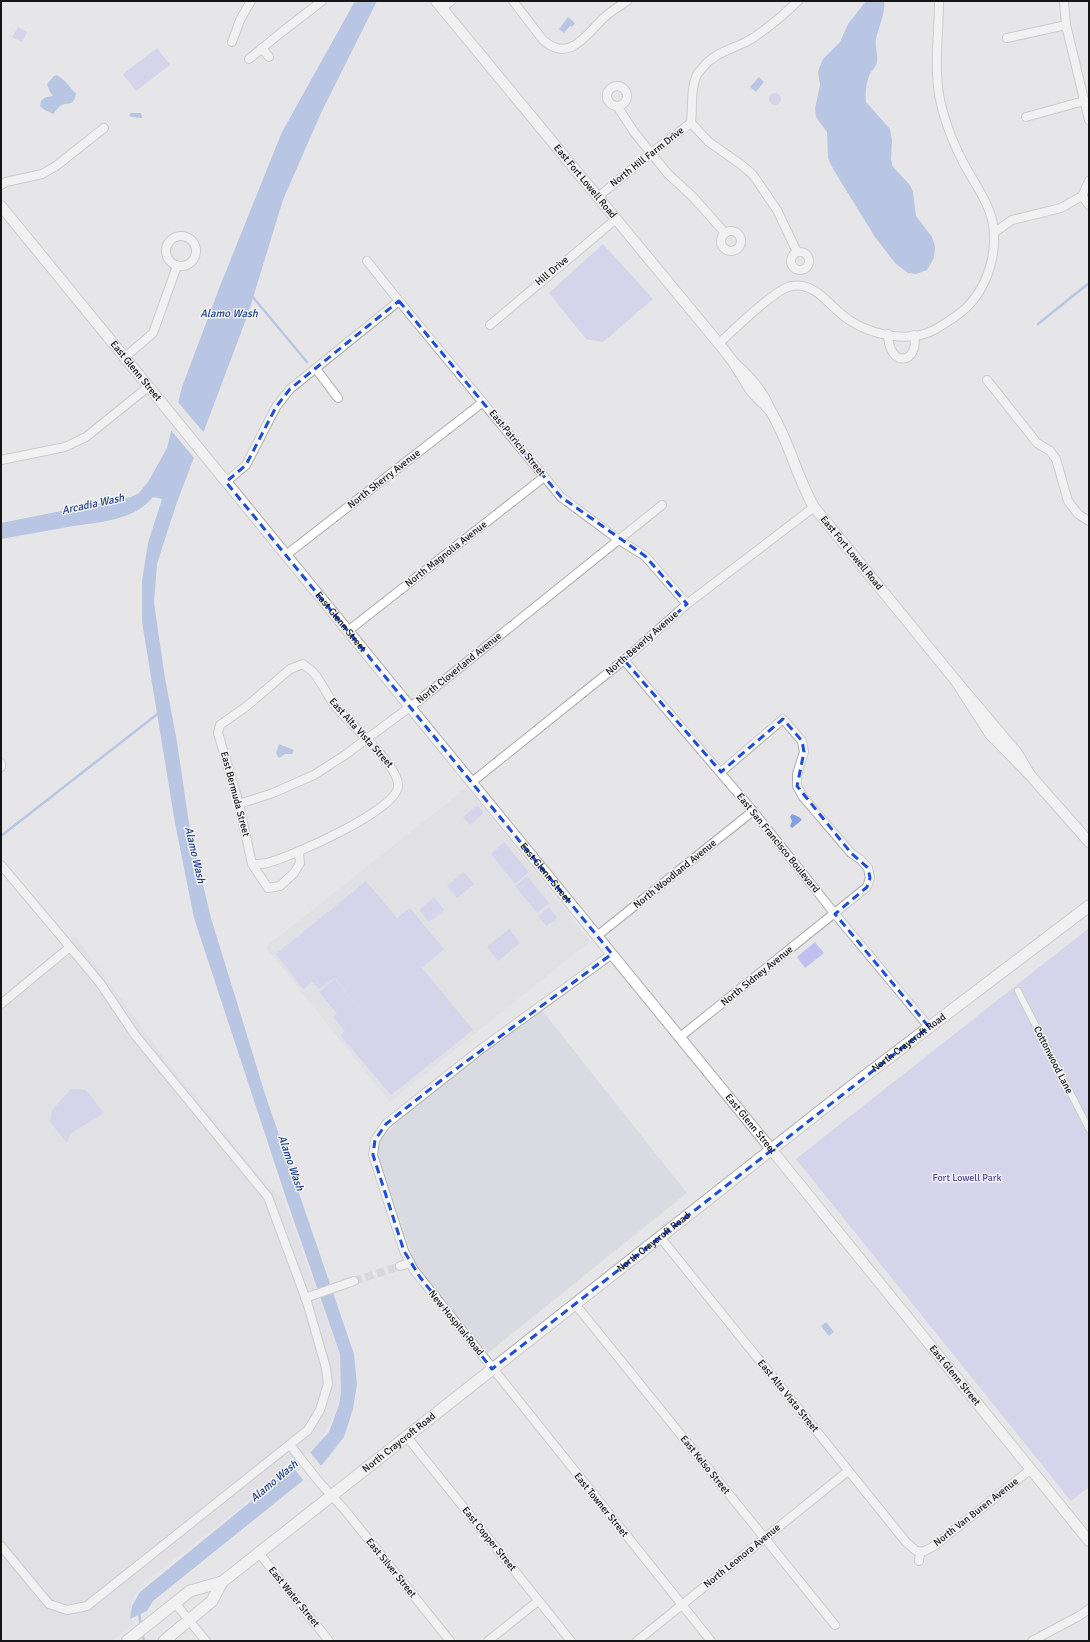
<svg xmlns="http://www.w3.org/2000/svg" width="1090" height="1642" viewBox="0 0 1090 1642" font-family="Signika,sans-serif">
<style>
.built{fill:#dadae3}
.green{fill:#c1bfef}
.water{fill:#84a0de}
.pier{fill:#e6e6e8}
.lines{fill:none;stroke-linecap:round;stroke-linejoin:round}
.stream{stroke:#84a0de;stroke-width:2.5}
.minor-tunnel{stroke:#c7c7c8;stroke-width:8;stroke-dasharray:8 4;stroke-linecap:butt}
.pedestrian-casing{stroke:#adadae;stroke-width:8}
.minor-casing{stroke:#adadae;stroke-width:10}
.tertiary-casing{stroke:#adadae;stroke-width:12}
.secondary-casing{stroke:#adadae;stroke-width:13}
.pedestrian{stroke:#fff;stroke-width:6}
.minor{stroke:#fff;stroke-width:8}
.tertiary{stroke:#fff;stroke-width:10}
.secondary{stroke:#fff;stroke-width:11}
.marked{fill:none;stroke:#1d4ed8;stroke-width:3;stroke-dasharray:8 5;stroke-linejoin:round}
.labels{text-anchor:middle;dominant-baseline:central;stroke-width:3;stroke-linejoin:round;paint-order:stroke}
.street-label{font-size:10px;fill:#151516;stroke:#f4f4f5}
.park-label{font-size:10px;fill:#534798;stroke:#f4f4f5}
.water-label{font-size:11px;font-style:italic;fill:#24418a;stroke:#f4f4f5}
</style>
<rect width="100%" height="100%" fill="#e6e6e8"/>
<g class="built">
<path d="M467 787 590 941 390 1102 266 947Z"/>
<path d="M75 936 165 1059 268 1187 283 1198 340 1354 341 1393 339 1405 320 1441 309 1451 268 1486 140 1586 131 1603V1620L133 1624 112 1641H1V997Z"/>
<path d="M541 1009 687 1193 488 1353 416 1266 378 1155 379 1141 407 1112Z"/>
</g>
<g class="green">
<path d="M18 27 27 32 22 42 12 37Z"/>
<path d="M157 48 170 65 136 91 123 74Z"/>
<circle cx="775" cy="99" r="6"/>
<path d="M603 244 653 299 603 342 586 339 549 293Z"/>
<path d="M477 805 482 810 483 814 470 825 463 817Z"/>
<path d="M504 842 529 872 515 884 491 854Z"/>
<path d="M464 872 474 884 457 898 447 886Z"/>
<path d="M527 876 549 903 537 913 515 886Z"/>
<path d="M366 881 397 918 410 908 444 949 422 968 473 1030 391 1095 340 1035 345 1031 333 1017 337 1014 319 992 335 979 364 1015 335 978 319 989 312 982 303 989 276 954Z"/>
<path d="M434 897 444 910 429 922 419 910Z"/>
<path d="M549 907 557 918 546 926 538 916Z"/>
<path d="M1089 928V1487L1071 1501 796 1159Z"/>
<path d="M509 929 520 943 498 961 487 947Z"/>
<path d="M815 942 824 953 805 968 797 957Z"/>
<path d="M71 1089 86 1090 104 1113 70 1134 67 1143 50 1122 52 1110Z"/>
</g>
<g class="water">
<path d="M355 1H377L321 113 283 200 248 314 176 505 157 564 154 603 165 678 177 742 190 830 211 918 266 1097 354 1354 357 1384 353 1409 344 1437 321 1466 153 1601 147 1611 130 1619 132 1606 140 1592 309 1454 329 1432 339 1405 341 1393 340 1354 287 1201 194 918 175 823 142 622V581L148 543 162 499 153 497C133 522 96 522 68 527 46 531 23 535 1 539V523L131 497 139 493 148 482 167 448 182 387 220 286 282 132Z"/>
<path d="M866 1H884C886 14 878 27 876 40 875 47 878 55 877 61 877 66 872 70 870 74 866 83 865 92 866 102L890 129 892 140 891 160 893 167 910 185 913 192 916 216 932 237 935 246 934 258 927 270 916 274 908 273 895 263 875 237 833 169 828 158 827 132 816 117 815 109 820 85 818 71 823 59 840 42 848 24Z"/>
<path d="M568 17 575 23 572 27 570 26 564 33 559 29Z"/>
<path d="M57 75 65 81 76 94C73 108 68 101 60 106 58 108 55 112 53 114L43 109 40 106C41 97 46 97 53 96L50 92 47 84 54 76Z"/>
<path d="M759 77 764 82 756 92 750 87Z"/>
<path d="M131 113H141L142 117V118L131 117 129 115Z"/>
<path d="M279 744 294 750 292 754H285L279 758 276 753Z"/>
<path d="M792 814 799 817 802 820 792 828 790 826 792 821 790 817Z"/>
<path d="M826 1322 834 1332 829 1336 821 1326Z"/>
</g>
<g class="pier">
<path d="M177 401 205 434 195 459 170 429Z"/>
<path d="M309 1451 322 1467 304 1481 292 1466Z"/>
</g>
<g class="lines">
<g class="stream">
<path d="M252 296 307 362"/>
<path d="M1038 324 1089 283"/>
<path d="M1 836 160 712"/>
<path d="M139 1612 141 1626"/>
<path d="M142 1633 144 1641"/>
</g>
<path class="minor-tunnel" d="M354 1281 400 1266"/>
<g class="pedestrian-casing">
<path id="pedestrian" d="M1018 991 1089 1129"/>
</g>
<g class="minor-casing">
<g id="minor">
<path d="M513 1 543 40C571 65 588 31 606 16 613 10 620 6 627 1"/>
<path d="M1064 1 1066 25 1089 120"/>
<path d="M442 8 451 1"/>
<path d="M1007 38 1066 25"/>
<path d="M232 42 240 20 251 1"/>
<path d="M262 48 269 57"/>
<path d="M249 59 283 31 322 1"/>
<circle cx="617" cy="96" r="10"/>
<path d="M617 106 634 132 668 174 693 197 725 233"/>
<path d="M1026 117 1084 101"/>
<path d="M691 123 709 142 743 166 753 175 777 210 797 252"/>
<path d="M1 185 6 182 42 174 56 166 104 128"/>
<path d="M1082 196 1089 205"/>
<path d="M598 197 651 153 691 123C693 108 690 91 696 77 697 73 701 70 703 67 717 50 736 49 753 38 769 27 784 15 798 1"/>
<circle cx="731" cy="241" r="10"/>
<path d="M995 232 1012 220 1061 208 1082 196 1089 181"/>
<circle cx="181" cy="251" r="15"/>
<circle cx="800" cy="261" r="9"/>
<path d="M367 261 399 301 561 497 619 540 645 556 687 604"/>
<path d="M490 325 616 219"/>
<path d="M888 334C889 370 920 363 914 335"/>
<path d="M718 344C734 330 774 290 791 286 813 282 826 301 840 313 864 334 907 345 936 329 947 322 958 316 967 307 991 283 1001 241 989 210 983 194 972 179 964 164 955 147 948 130 943 112 932 76 939 38 939 1"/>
<path d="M124 358 153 333 177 266"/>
<path d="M316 369 338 398"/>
<path d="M987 380 1037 443 1050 451 1056 459 1068 501 1078 514 1089 521"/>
<path d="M1 460 65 447 86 437 148 387"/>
<path d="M226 482 246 465 276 407 290 389 399 301"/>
<path d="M286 555 483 402"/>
<path d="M348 631 544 477"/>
<path d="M624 660 753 811 835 914 929 1027"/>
<path d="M1 763V767"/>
<path d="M472 782 624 660 687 604 814 507"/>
<path d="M239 804 273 793 314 775 345 755 422 698 662 505"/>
<path d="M252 864C257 864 262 864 267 863 291 857 395 811 398 787 401 767 349 723 336 707 327 696 322 682 313 672 310 669 306 667 303 664L290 669 247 706 220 725 218 733 239 804 252 864 268 888 280 886 294 873 300 863 299 852"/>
<path d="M1 865 70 947"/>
<path d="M597 936 753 811"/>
<path d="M612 954 481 1049 386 1124 375 1140 373 1155 404 1251 414 1270 711 1641"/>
<path d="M1 1004 70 947 100 983 135 1035 268 1197 307 1302 326 1368 328 1384 320 1410 308 1430 87 1606 67 1610 49 1604 1 1546"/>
<path d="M680 1037 867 887 870 878 868 868 861 860 851 853 803 797 797 786V774L804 752 802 741 783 719 721 772"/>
<path d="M660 1237 906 1542 915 1550 920 1552"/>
<path d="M400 1266 410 1263"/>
<path d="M305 1298 354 1281"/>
<path d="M575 1304 835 1625"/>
<path d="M407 1437 571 1641"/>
<path d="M290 1445 320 1483 344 1509 450 1641"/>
<path d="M920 1552 925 1551 934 1546 1031 1469"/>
<path d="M259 1553 329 1641"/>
<path d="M919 1561 920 1552"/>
<path d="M175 1603 206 1641"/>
<path d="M488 1641 538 1601"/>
<path d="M637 1641 848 1471"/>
<path d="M1032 1641 1079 1616 1089 1609"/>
</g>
</g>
<g class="tertiary-casing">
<g id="tertiary">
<path id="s1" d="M436 1 720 345 734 363 752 392 770 410C762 390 749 377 734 363"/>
<path id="s2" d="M1 206 771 1149 1089 1541"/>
<path id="s3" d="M770 410C789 440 796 476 814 507L956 681"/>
<path d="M1030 775 1017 753 956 681 990 734 1030 775 1089 842"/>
</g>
</g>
<g class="secondary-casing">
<g id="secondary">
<path id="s4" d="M127 1641 190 1591 222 1582 857 1082 1089 906"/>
<path d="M164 1641 212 1601 222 1582"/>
</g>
</g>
<use href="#pedestrian" class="pedestrian"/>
<use href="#minor" class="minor"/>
<use href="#tertiary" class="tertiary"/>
<use href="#secondary" class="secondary"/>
</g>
<path d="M0 0H1090V1642H0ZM399 301 561 497 645 556 687 604 624 660 721 772 783 719 802 741 804 752 797 786 851 853 868 868 870 878 867 887 835 914 929 1027 492 1369 420 1277 404 1251 373 1155 375 1140 386 1124 448 1075 612 954 226 482 246 465 276 407 290 389Z" fill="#e6e6e8" fill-opacity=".55" fill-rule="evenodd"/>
<path class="marked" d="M399 301 561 497 645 556 687 604 624 660 721 772 783 719 802 741 804 752 797 786 851 853 868 868 870 878 867 887 835 914 929 1027 492 1369 420 1277 404 1251 373 1155 375 1140 386 1124 448 1075 612 954 226 482 246 465 276 407 290 389Z"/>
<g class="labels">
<g class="street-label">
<text transform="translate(647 157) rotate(-38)">North Hill Farm Drive</text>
<text stroke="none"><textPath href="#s1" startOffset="234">East Fort Lowell Road</textPath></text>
<text transform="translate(552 271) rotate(-40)">Hill Drive</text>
<text stroke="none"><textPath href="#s2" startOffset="213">East Glenn Street</textPath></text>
<text transform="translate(517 443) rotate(51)">East Patricia Street</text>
<text transform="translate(384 479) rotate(-38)">North Sherry Avenue</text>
<text stroke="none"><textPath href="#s3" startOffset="166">East Fort Lowell Road</textPath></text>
<text transform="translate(446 554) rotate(-38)">North Magnolia Avenue</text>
<text stroke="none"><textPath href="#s2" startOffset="537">East Glenn Street</textPath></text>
<text transform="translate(642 643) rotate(-41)">North Beverly Avenue</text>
<text transform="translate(459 668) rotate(-39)">North Cloverland Avenue</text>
<text transform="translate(361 733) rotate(48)">East Alta Vista Street</text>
<text transform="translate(235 794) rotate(75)">East Bermuda Street</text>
<text transform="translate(778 843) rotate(51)">East San Francisco Boulevard</text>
<text stroke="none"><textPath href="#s2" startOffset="861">East Glenn Street</textPath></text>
<text transform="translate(675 874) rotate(-39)">North Woodland Avenue</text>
<text transform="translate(757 976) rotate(-39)">North Sidney Avenue</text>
<text stroke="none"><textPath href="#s4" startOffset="987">North Craycroft Road</textPath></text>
<text transform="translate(1053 1060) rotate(63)">Cottonwood Lane</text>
<text stroke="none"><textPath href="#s2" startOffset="1185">East Glenn Street</textPath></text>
<text stroke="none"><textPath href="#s4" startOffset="663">North Craycroft Road</textPath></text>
<text transform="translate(456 1323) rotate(51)">New Hospital Road</text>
<text stroke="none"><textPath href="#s2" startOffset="1509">East Glenn Street</textPath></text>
<text transform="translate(788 1396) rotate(51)">East Alta Vista Street</text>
<text stroke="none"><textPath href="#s4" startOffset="339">North Craycroft Road</textPath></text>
<text transform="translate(705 1465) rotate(51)">East Kelso Street</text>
<text transform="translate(601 1505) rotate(51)">East Towner Street</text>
<text transform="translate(976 1512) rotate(-38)">North Van Buren Avenue</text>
<text transform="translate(489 1539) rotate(51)">East Copper Street</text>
<text transform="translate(742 1556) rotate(-39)">North Leonora Avenue</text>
<text transform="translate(391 1568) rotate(51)">East Silver Street</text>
<text transform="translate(294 1597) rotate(51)">East Water Street</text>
</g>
<g class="park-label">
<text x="967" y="1178">Fort Lowell Park</text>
</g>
<g class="water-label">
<text x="229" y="313">Alamo Wash</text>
<text transform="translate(93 504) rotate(-12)">Arcadia Wash</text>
<text transform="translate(195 855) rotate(77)">Alamo Wash</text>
<text transform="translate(291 1163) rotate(71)">Alamo Wash</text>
<text transform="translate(274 1481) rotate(-40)">Alamo Wash</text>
</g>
</g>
<rect width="1090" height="1642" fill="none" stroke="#151516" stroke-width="4"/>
</svg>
